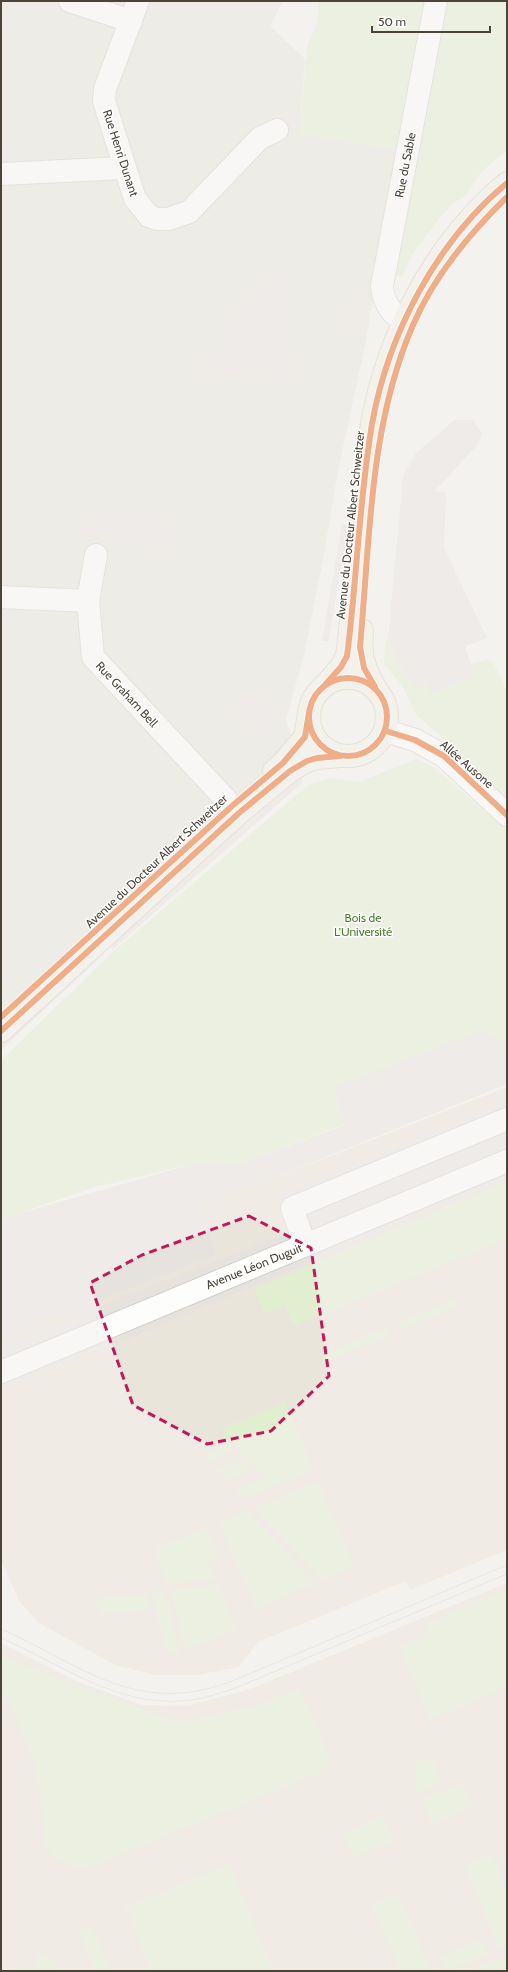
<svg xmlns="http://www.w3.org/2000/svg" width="508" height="1972" viewBox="0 0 508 1972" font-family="Cabin,sans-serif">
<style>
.residential{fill:#e7e4dc}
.education{fill:#eae5da}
.green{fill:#e1eecf}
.parking{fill:#e6e3df}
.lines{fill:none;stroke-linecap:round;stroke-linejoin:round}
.minor-casing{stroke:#d2d0cb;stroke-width:24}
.major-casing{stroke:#d6cebb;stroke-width:24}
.minor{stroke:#fdfdfc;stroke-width:22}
.major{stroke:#f2efe6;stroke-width:22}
.tram{stroke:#dbdbda;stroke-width:1}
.cycleway-casing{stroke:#fff;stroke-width:8}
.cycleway{stroke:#e8590c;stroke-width:6}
.marked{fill:none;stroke:#c2185b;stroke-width:3;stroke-dasharray:8 5;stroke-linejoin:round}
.labels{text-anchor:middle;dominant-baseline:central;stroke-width:3;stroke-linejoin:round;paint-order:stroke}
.street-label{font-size:12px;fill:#4b4439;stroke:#fff}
.park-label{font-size:12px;fill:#4a7f2a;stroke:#fff}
</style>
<rect width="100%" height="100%" fill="#f4f2ee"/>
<path class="residential" d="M1 1H283L270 26 305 59 299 134 398 149 366 340 338 471 324 554 304 655 286 720 296 749 283 763 1 1017Z"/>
<g class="education">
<path d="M507 1087V1550L410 1590 406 1581 258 1642 239 1667 197 1675H156L115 1665 39 1623 19 1601 1 1560V1285Z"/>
<path d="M507 1583V1971H1V1643L78 1682 142 1705 188 1706 253 1688Z"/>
</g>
<g class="green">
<path d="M319 1H425L398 149 299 134 307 46 317 24Z"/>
<path d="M445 1H507V150L481 172 466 195 451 205 443 214 412 255 402 277 394 275Z"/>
<path d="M388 639 398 664 417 689 426 682 474 676 470 664 487 660 494 663 507 692V799L457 750 416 715 402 685 384 664 385 642Z"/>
<path d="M416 759 435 768 507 830V1043L481 1030 333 1089 345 1124 236 1165 193 1164 95 1187 42 1205 1 1221V1060L113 952 308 785 329 778 359 782Z"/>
<path d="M507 1182V1238L294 1326 285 1305 264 1313 254 1289Z"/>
<path d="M456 1299 459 1305 402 1329 400 1322Z"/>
<path d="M386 1328 389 1335 324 1362 321 1355Z"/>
<path d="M285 1402 313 1469 244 1498 236 1490 266 1477 221 1429Z"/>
<path d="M228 1445 233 1450 209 1461 203 1455Z"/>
<path d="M243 1460 252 1470 228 1480 218 1470Z"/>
<path d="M318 1482 354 1567 322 1580 255 1508Z"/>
<path d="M247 1511 315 1583 256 1608 220 1523Z"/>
<path d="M207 1528 218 1555 207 1560 215 1578 168 1584 154 1549Z"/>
<path d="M218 1585 236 1629 186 1649 171 1591Z"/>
<path d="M507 1589V1687L430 1719 400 1647 430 1634 426 1624Z"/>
<path d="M165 1592 179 1652 167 1653 152 1593Z"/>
<path d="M145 1594 149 1609 102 1614 95 1599Z"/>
<path d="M1 1656 177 1723 261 1705 297 1689 302 1694 329 1758C331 1771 316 1774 306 1778L90 1866 77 1868 54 1857 44 1843 42 1805 34 1759 1 1685Z"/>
<path d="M432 1757 442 1782 415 1794V1764Z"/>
<path d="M462 1784 472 1807 432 1824 422 1800Z"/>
<path d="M383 1817 393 1841 353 1857 343 1834Z"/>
<path d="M492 1855 507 1892V1946L500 1949 465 1865Z"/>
<path d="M229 1865 273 1971H152L132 1924 134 1923 130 1911 125 1913 123 1908Z"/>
<path d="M398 1894 431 1971H401L372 1905Z"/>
<path d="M87 1928H92L111 1971H96L80 1932Z"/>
<path d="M482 1940 488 1954 445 1971 439 1957Z"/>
<path d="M38 1954 54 1960 58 1971H19L24 1968 34 1969Z"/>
<path d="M507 1956V1971H470Z"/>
</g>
<g class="parking">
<path d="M285 267 294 376 293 386 219 373 217 384 195 381 201 348 223 352 221 323 266 269Z"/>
<path d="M346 294 366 298 362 331 340 327Z"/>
<path d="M454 420H473L482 433 476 446 435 491 446 493 444 548 487 638 465 646 474 676 431 693 426 682 417 689 398 664 388 639 403 476 416 453Z"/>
<path d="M88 511 176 515 174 550 121 547 111 538 80 534 79 521 89 522Z"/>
<path d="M342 524 349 525 328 641H322Z"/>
<path d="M238 693 285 701 276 727 258 743 229 713Z"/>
<path d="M296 773 304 781 113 949 106 940Z"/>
<path d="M97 947 104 954 1 1050V1039Z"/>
<path d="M481 1030 507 1043V1084L202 1207 216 1255 1 1338V1219L193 1164 236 1165 345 1125 333 1088Z"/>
<path d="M507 1097V1179L1 1393V1345L290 1231 276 1192Z"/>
</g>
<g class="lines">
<g class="minor-casing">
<g id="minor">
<path d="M70 1 131 21"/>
<path d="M138 1 105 89 104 101 135 199 149 216 157 219H168L189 212 260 138 277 130"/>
<path d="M1 174 124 168"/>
<path d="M405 321C391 315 383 301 382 286L436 1"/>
<path d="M96 555 88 601 93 657 232 806"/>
<path d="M1 597 88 601"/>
<path d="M386 731 415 740 444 756 507 815"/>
<path d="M305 1245 292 1208 507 1119"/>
<path d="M1 1372 507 1161"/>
</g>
</g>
<g class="major-casing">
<g id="major">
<path d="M362 630C360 655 363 666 375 687"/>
<circle cx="348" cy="717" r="39"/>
<path d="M324 686 341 667 347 656C357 579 359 501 372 424 388 334 436 242 507 183"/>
<path d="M274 771 283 763 305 737 309 713"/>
<path d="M1 1031 239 813 290 771 307 761 317 758 340 756"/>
</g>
</g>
<use href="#minor" class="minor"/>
<use href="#major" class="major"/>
<g class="tram">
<path d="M1 1629C60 1654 114 1699 182 1693 199 1692 214 1687 230 1682L507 1565"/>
<path d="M1 1638C60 1663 114 1706 183 1701 200 1700 216 1694 233 1689L507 1574"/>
</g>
<g class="cycleway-casing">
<g id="cycleway">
<circle cx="348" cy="717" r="39"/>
<path d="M324 686 341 667 347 656C357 579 359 501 372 424 388 334 436 242 507 183"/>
<path d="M375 687 364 668 360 647C370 539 369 426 413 325 434 276 469 234 507 197"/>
<path d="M386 731 415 740 444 756 507 815"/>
<path d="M1 1017 232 806 283 763 305 737 309 713"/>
<path d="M1 1031 239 813 290 771 307 761 317 758 340 756"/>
</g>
</g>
<use href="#cycleway" class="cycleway"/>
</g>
<path d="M0 0H508V1972H0ZM249 1216 311 1248 329 1376 271 1431 207 1444 133 1405 90 1283 142 1255Z" fill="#f4f2ee" fill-opacity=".55" fill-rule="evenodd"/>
<path class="marked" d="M249 1216 311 1248 329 1376 271 1431 207 1444 133 1405 90 1283 142 1255Z"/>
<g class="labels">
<g class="street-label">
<text transform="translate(121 153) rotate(72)">Rue Henri Dunant</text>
<text transform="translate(405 165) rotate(-79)">Rue du Sable</text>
<text transform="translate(350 525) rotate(-84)">Avenue du Docteur Albert Schweitzer</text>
<text transform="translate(127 694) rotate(47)">Rue Graham Bell</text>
<text transform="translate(467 764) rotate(41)">Allée Ausone</text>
<text transform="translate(156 861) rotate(-43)">Avenue du Docteur Albert Schweitzer</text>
<text transform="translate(254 1266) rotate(-22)">Avenue Léon Duguit</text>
</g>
<g class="park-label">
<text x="363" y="917">Bois de<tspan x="363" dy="14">L'Université</tspan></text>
</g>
</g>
<rect width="508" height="1972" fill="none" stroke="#4b4439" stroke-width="4"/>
<path d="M372 26v6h118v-6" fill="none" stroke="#4b4439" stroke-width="2"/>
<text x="378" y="26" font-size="12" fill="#4b4439" stroke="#ffffff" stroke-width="3" paint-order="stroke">50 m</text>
</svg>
